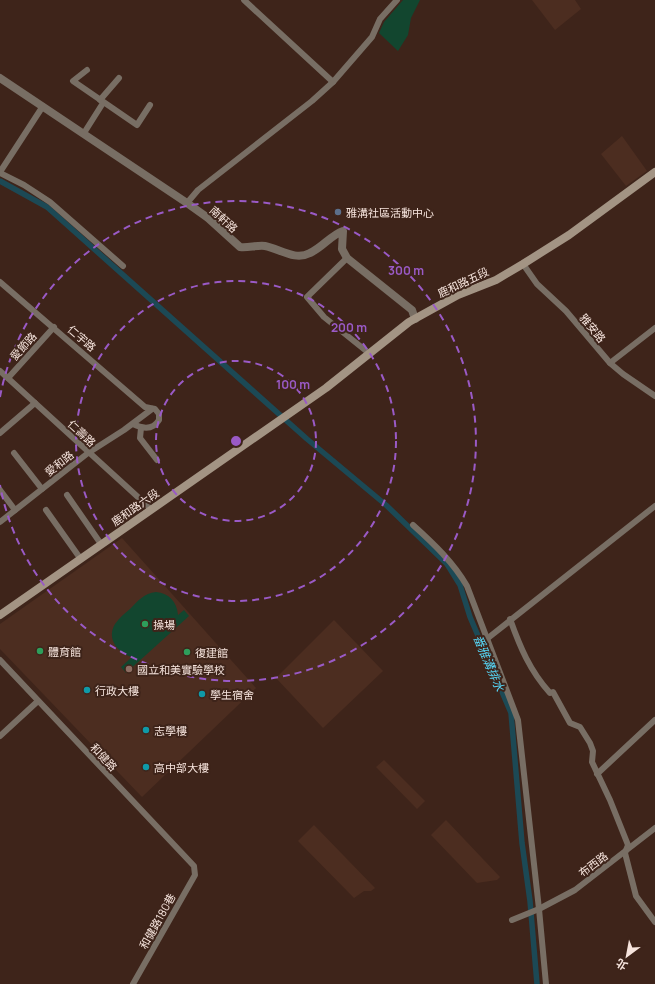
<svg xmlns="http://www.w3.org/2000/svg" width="655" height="984" viewBox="0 0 655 984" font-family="Manrope,'Noto Sans TC',sans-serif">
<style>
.built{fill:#4c2d20}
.green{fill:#12462f}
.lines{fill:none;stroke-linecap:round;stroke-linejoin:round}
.canal{stroke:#1c4955;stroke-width:5.5}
.minor{stroke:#786e64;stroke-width:6}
.tertiary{stroke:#786e64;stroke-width:8}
.secondary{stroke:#a39484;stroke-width:8}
.ring{fill:none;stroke:#9a5ac6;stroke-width:2;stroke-dasharray:7 5}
.service-dot{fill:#5c6f8a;stroke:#3e241a;stroke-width:1.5}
.leisure-dot{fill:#2e9e5b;stroke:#3e241a;stroke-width:1.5}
.education-dot{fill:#8d6e63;stroke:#3e241a;stroke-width:1.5}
.culture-dot{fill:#0f9aa8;stroke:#3e241a;stroke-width:1.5}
.labels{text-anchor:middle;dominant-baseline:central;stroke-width:4;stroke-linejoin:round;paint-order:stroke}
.poi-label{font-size:11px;fill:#f6e4dd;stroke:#3e241a;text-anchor:start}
.street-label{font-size:11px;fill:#f6e4dd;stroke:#3e241a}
.water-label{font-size:12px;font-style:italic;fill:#56d3f3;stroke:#3e241a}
.centre{fill:#9a5ac6;stroke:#3e241a;stroke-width:2}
.ring-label{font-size:12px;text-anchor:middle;font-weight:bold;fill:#9a5ac6;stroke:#3e241a;stroke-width:4;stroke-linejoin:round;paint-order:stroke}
</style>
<rect width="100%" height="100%" fill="#3e241a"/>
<g class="built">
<path d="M532 0H575L581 9 555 30Z"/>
<path d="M622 136 647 171 626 186 601 154Z"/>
<path d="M122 538 256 688 142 797 0 649V624Z"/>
<path d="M334 620 383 671 323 728 276 678Z"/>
<path d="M384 760 425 801 417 809 376 767Z"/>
<path d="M446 820 500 877 497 880 477 883 431 835Z"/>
<path d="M314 825 375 888 371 891H364L354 898 298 841Z"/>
</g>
<g class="green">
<path d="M403 0H420L411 18 408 35 398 51 379 33 384 22Z"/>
<path d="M156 592C169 593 177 602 178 615L184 610 189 616 126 673 121 667 132 657C118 653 106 639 115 624 119 618 125 613 130 609 138 601 144 593 156 592Z"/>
</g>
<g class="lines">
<path class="canal" d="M0 181 47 207 307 439 386 505 447 564 460 585 470 617 511 713 522 843 530 901 537 984"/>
<g class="minor">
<path d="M244 0 333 82"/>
<path d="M87 70 73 81 137 125 150 105"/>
<path d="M100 100 119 78"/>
<path d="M84 133 103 103"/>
<path d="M0 172 43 106"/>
<path d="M0 173 24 185 50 202 123 266"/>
<path d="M187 203 198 190 312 101 333 82 372 37 380 19 397 0"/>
<path d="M347 258 307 297 324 317 370 354"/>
<path d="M523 264 537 284 566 311 610 363 623 374 655 396"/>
<path d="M0 282 145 407 155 409 159 414V420C153 430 143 429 133 424"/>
<path d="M610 363 655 328"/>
<path d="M0 371 151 509"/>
<path d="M8 378 54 327"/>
<path d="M141 428 140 438 157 460"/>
<path d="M0 433 35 403"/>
<path d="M14 453 42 489"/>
<path d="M0 490 15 510"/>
<path d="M67 495 101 544"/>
<path d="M46 510 80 558"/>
<path d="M0 522 88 453 124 430 152 409"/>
<path d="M413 525C434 544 453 562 467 586L518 720 539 909 546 984"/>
<path d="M510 619C520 647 530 671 550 693L553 692 570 723 580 727 590 743 593 751 592 762 610 800 628 845 625 853 636 896 655 922"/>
<path d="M488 638 655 506"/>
<path d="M0 660 194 866 195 875 133 984"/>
<path d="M0 736 38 701"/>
<path d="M597 774 655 720"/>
<path d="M512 920 539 909 575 890 655 828"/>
</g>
<path class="tertiary" d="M0 78 187 203 208 218 240 247C248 248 257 245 265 246 280 249 295 261 310 253 323 247 331 235 343 231L342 249 347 258 412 310 415 319"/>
<path class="secondary" d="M0 615 326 388 409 322 458 295 496 280 523 264 569 235 655 172"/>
</g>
<g class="ring">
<circle cx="236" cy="441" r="80"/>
<circle cx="236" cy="441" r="160"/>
<path d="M0 397A240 240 0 1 1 0 485"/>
</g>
<circle class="service-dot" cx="338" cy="212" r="4"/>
<g class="leisure-dot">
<circle cx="145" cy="624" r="4"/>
<circle cx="40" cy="651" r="4"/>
<circle cx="187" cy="652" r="4"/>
</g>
<circle class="education-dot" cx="129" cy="669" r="4"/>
<g class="culture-dot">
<circle cx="87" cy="690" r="4"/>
<circle cx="202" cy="694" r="4"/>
<circle cx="146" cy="730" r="4"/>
<circle cx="146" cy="767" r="4"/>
</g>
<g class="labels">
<g class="poi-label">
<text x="346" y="212">雅溝社區活動中心</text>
<text x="153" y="624">操場</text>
<text x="48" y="651">體育館</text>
<text x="195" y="652">復建館</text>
<text x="137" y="669">國立和美實驗學校</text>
<text x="95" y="690">行政大樓</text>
<text x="210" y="694">學生宿舍</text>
<text x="154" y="730">志學樓</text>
<text x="154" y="767">高中部大樓</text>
</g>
<g class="street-label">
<text transform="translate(224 219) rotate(42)">南軒路</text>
<text transform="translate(463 282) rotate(-25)">鹿和路五段</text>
<text transform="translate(593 328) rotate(51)">雅安路</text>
<text transform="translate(82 338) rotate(41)">仁宇路</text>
<text transform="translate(23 346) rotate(-48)">愛節路</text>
<text transform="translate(82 433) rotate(43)">仁壽路</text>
<text transform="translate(59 463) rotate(-38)">愛和路</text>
<text transform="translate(135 507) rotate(-35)">鹿和路六段</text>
<text transform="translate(104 757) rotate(47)">和健路</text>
<text transform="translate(593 864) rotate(-37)">布西路</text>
<text transform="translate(157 921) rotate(-61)">和健路180巷</text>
</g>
<g class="water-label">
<text transform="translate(489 663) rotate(67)">番雅溝排水</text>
</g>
</g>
<circle cx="236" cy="441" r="6" class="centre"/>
<g class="ring-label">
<text x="406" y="275">300 m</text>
<text x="349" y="332">200 m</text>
<text x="293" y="389">100 m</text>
</g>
<g transform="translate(627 956) rotate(212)" stroke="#3e241a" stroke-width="3" paint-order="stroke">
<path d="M0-3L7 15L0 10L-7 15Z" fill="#f6e4dd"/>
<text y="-6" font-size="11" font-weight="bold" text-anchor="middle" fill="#f6e4dd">北</text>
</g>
</svg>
